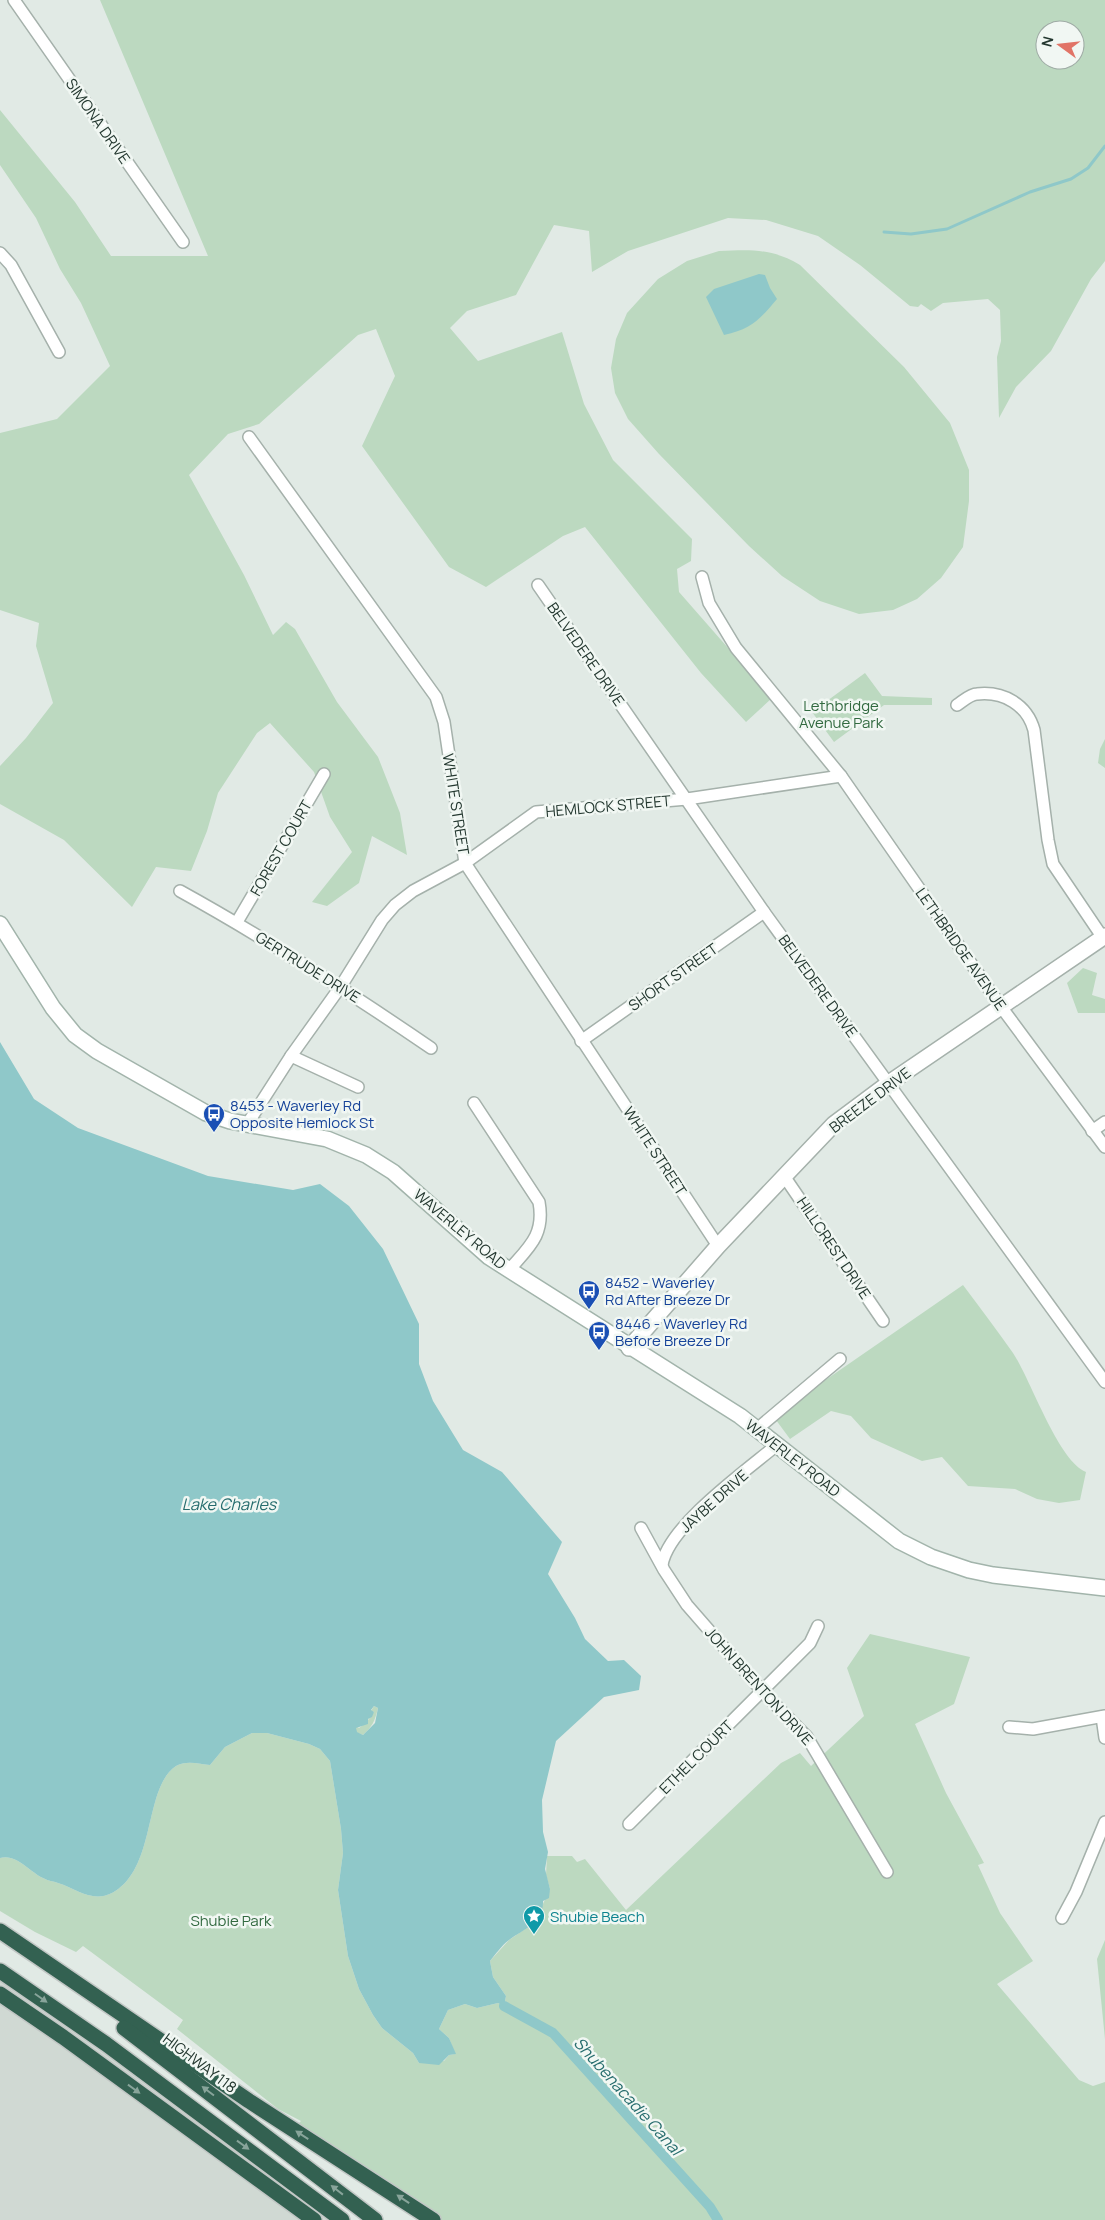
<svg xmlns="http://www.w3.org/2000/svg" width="1105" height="2220" viewBox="0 0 1105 2220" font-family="Manrope,sans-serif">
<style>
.built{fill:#d0d9d3}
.green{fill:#bcd9c0;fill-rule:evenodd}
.water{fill:#8fc8c9;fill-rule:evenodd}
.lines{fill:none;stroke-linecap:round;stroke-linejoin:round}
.stream{stroke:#8fc8c9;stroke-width:3}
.canal{stroke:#8fc8c9;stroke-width:10}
.minor-casing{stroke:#a5b1ab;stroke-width:14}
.tertiary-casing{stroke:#a5b1ab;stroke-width:18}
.secondary-casing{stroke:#a2b4ab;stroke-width:18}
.motorway-casing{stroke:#c2c7c5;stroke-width:18}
.minor{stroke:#fff;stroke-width:11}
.tertiary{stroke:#fff;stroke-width:15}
.secondary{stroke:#fff;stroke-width:15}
.motorway{stroke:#336151;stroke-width:15}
.oneway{fill:#88a49a}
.labels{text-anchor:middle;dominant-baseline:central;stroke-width:5;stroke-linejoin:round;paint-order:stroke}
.street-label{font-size:15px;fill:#243830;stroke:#f1f7f3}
.park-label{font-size:15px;fill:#326a40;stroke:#f1f7f3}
.transit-label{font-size:15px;fill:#164399;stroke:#f1f7f3;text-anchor:start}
.culture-label{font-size:15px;fill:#0d838f;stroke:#f1f7f3;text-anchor:start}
.water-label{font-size:16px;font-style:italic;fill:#256c6d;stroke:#f1f7f3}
</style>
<rect width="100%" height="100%" fill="#e1eae5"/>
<path class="built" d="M0 1968 336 2220H0Z"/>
<g class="green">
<path d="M100 0H1105V261L1091 279 1051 351 1016 387 999 418 997 357 1001 341 1000 310 988 299 943 303 931 311 921 304 918 307 910 306 860 265 818 236 766 220 728 218 628 251 592 272 589 231 554 225 516 295 467 311 450 328 478 361 562 332 584 404 613 460 692 539 691 561 677 569 679 592 772 698 746 722 701 673 585 527 563 536 486 587 449 567 362 446 395 376 376 329 358 335 259 424 228 434 189 475 244 575 273 635 286 622 295 629 337 702 378 757 400 813 407 855 372 836 359 883 327 906 312 902 352 852 330 817 314 772 270 723 257 733 218 793 207 831 191 871 156 867 132 907 64 840 0 804V766L26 738 53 703 36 646 39 623 0 610V433L57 419 110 366 81 303 60 269 36 218 0 165V110L75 202 111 256H208ZM1045 30H1075V60H1045Z"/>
<path d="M719 251C751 250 772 248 800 265L904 367 950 423 969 470V501L963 547 941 578 917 599 893 610 859 614 820 601 782 576 749 546 659 454 628 419 615 393 611 368 616 339 627 313 658 279 687 261Z"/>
<path d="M865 673 882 696 932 698V705H884L834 742 812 712Z"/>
<path d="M1105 739V768L1098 763 1100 749Z"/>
<path d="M1083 968 1097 973 1092 995 1105 999V1013H1078L1067 983Z"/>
<path d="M963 1285C980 1308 997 1330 1013 1353 1031 1380 1058 1461 1086 1472L1080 1500 1059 1503 1037 1499 1015 1489 968 1486 942 1457 922 1461 871 1438 851 1416 831 1411 790 1439 776 1420 824 1381Z"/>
<path d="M870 1634 970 1657 954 1704 915 1724 946 1793 984 1863 978 1865 1000 1913 1033 1961 997 1984 1079 2080 1093 2086 1105 2082V2220H422L298 2124 301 2121 278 2109 177 2029 183 2020 83 1946 76 1952 35 1932 0 1911V1858C16 1853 30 1872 43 1878 48 1881 53 1881 58 1883 77 1889 92 1903 112 1893 157 1869 143 1788 176 1766 186 1760 200 1764 210 1765L225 1747 252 1733H267L309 1744 320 1749 330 1761 341 1829 343 1853 338 1890 348 1956 359 1989 373 2015 382 2028 413 2053 419 2063 444 2061 449 2055 455 2054 449 2038 439 2029 448 2010 465 2004 477 2008 498 2003 504 2006 506 1996 493 1977 490 1961 509 1940 534 1923 550 1889 546 1875 547 1856H572L577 1862 585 1859 626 1910 781 1763 800 1753 811 1766 864 1716 847 1668Z"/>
<path d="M374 1706 378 1708C375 1721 372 1727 363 1735L356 1732V1728L348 1725 352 1724 359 1728C367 1723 370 1717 374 1712L371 1711Z"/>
<path d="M1105 1940V2039L1097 1959Z"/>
</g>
<g class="water">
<path d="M759 274 765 275 770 288 777 299C760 319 752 329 724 335L706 297 714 289Z"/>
<path d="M0 1042 34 1099 78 1128 208 1176 293 1190 320 1184 349 1206 383 1249 419 1324V1364L433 1401 463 1450 502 1472 562 1542 548 1574 575 1618 585 1639 608 1661 624 1660 641 1676 639 1690 604 1697 556 1741 542 1800 543 1832 548 1852 545 1869 550 1889 549 1898 543 1901C544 1922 524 1929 509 1940 501 1946 496 1954 490 1961L493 1977 506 1996 504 2006 498 2003 477 2008 465 2004 448 2010 439 2029 449 2038 456 2054 449 2055 439 2065 419 2063 413 2053 382 2028 373 2015 359 1989 348 1956 338 1890 343 1853 341 1829 330 1761 320 1749 309 1744 267 1733H252L225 1747 210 1765C200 1764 186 1760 176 1766 143 1788 157 1869 112 1893 92 1903 77 1889 58 1883 53 1881 48 1881 43 1878 30 1872 16 1853 0 1858ZM374 1706 378 1708 375 1723 363 1735 357 1732 356 1728 368 1724V1719L372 1717 374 1712 371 1710Z"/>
</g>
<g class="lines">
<path class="stream" d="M884 232 911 234 947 229 1030 192 1071 179 1088 168 1105 146"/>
<path class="canal" d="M504 2006 553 2033 710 2207 718 2220"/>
<g class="minor-casing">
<g id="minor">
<path d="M14 0 183 242"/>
<path d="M0 253 11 265 59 352"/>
<path d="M249 437 436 697 444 722 465 863 718 1246"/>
<path d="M702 577 709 603 736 648 841 776 1002 1008 1105 1147"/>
<path d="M538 585 764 912 1105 1382"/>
<path d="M957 705C962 702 970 694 977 694 1004 691 1027 705 1034 730L1048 840 1053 864 1103 938"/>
<path d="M180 891C267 939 349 992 431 1048"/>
<path d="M237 922 324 774"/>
<path d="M581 1041 764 912"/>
<path d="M291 1056 358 1087"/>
<path d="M474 1103 539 1202C545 1235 529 1247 509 1270"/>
<path d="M248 1123 291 1056 341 986 382 920 395 905 413 891 465 863 536 812 687 799 841 776"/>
<path d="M1092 1131 1105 1122"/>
<path d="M784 1176 883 1321"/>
<path d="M757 1429 840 1359"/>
<path d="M641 1528 664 1570 687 1605 762 1691 807 1737 887 1872"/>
<path d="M662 1565C668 1526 747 1470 778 1444"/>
<path d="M1102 1717 1105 1738"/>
<path d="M1009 1727 1033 1729 1105 1716"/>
<path d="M629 1824 810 1643 818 1626"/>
<path d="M1062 1918 1076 1892 1105 1822"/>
</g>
</g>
<g class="tertiary-casing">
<path id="tertiary" d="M629 1348 718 1246 834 1124 889 1083 1105 936"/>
</g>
<g class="secondary-casing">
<path id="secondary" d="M0 924 53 1008 75 1035 97 1051 206 1113 230 1121 327 1139 366 1155 393 1172 489 1257 740 1416 899 1541 931 1557 969 1570 993 1575 1105 1588"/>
</g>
<g class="motorway-casing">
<g id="motorway">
<path d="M0 1931 249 2101 433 2220"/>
<path d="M0 1971 106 2044 342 2220"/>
<path d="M0 1994 63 2037 314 2220"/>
<path d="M124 2028 375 2220"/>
</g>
</g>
<use href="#minor" class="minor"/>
<use href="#tertiary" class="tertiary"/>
<use href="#secondary" class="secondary"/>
<use href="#motorway" class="motorway"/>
</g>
<defs><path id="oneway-solid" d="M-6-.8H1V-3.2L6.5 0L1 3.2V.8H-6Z" transform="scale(1.25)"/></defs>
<g class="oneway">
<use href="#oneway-solid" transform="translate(41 1998) rotate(35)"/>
<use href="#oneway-solid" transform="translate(134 2089) rotate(36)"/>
<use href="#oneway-solid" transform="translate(208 2091) rotate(-143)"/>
<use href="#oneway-solid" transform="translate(302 2135) rotate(-147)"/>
<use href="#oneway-solid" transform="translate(243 2145) rotate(36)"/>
<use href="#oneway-solid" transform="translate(337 2190) rotate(-142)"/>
<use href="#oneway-solid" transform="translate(403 2199) rotate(-146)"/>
</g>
<defs>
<g id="bus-pin" transform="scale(1.125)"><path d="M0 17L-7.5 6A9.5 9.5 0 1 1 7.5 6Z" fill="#1a4fb4" stroke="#f1f7f3"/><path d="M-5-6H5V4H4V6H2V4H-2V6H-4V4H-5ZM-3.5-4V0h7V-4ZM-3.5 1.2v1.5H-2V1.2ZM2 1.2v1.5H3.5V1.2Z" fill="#fff"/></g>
<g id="sight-pin" transform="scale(1.125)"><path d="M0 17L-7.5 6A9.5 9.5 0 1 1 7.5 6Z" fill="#0f9aa8" stroke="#f1f7f3"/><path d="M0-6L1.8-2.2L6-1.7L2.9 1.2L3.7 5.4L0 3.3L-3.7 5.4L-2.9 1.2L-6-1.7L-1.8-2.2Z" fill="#fff"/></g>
</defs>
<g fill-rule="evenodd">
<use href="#bus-pin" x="214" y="1114"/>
<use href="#bus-pin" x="589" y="1291"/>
<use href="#bus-pin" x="599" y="1332"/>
<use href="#sight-pin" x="534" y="1916"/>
</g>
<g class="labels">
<g class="street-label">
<text transform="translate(98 121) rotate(55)">SIMONA DRIVE</text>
<text transform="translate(586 654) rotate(55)">BELVEDERE DRIVE</text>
<text transform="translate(456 804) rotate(81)">WHITE STREET</text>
<text transform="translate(608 806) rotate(-5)">HEMLOCK STREET</text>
<text transform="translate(281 848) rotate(-60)">FOREST COURT</text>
<text transform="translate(961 949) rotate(55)">LETHBRIDGE AVENUE</text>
<text transform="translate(308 967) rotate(32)">GERTRUDE DRIVE</text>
<text transform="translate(673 977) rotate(-35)">SHORT STREET</text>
<text transform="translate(818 986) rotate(54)">BELVEDERE DRIVE</text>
<text transform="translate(870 1100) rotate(-37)">BREEZE DRIVE</text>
<text transform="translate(655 1151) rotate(57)">WHITE STREET</text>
<text transform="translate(460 1229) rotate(40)">WAVERLEY ROAD</text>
<text transform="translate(834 1248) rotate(56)">HILLCREST DRIVE</text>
<text transform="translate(793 1458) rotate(38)">WAVERLEY ROAD</text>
<text transform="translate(714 1501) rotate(-42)">JAYBE DRIVE</text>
<text transform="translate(759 1686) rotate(48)">JOHN BRENTON DRIVE</text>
<text transform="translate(696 1757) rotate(-45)">ETHEL COURT</text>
<text transform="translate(200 2063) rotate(37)">HIGHWAY 118</text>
</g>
<g class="park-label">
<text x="841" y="705">Lethbridge<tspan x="841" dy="17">Avenue Park</tspan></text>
<text x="231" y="1920">Shubie Park</text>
</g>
<g class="transit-label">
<text x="230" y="1105">8453 - Waverley Rd<tspan x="230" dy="17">Opposite Hemlock St</tspan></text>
<text x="605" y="1282">8452 - Waverley<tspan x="605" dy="17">Rd After Breeze Dr</tspan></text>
<text x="615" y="1323">8446 - Waverley Rd<tspan x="615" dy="17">Before Breeze Dr</tspan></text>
</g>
<g class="culture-label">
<text x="550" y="1916">Shubie Beach</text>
</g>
<g class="water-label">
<text x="229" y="1504">Lake Charles</text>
<text transform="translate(628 2096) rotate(48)">Shubenacadie Canal</text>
</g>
</g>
<g transform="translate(1060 45) rotate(285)"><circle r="24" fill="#f1f7f3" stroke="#9faba5"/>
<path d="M0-4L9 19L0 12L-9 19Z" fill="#e17467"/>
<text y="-8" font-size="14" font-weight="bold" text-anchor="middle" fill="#243830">N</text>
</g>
</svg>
